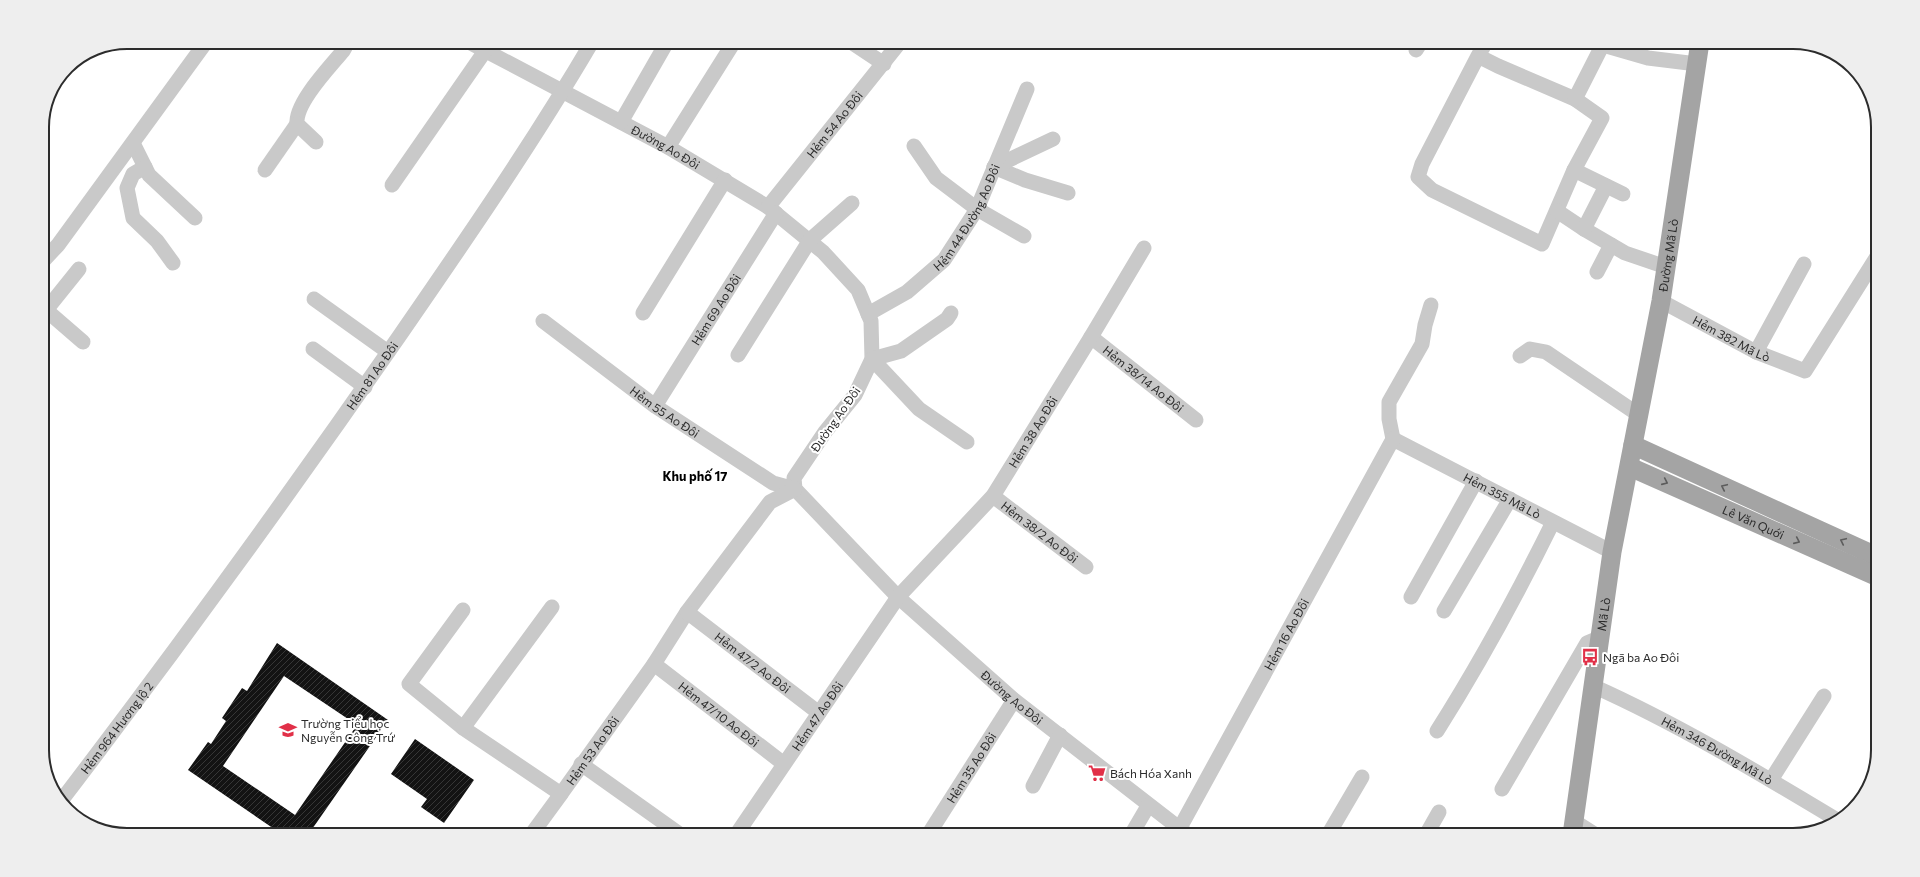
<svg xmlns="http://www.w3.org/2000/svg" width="1920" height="877" viewBox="0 0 1920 877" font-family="Commissioner,sans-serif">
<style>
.building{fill:url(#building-hatch);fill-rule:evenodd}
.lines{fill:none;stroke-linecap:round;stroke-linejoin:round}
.minor{stroke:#c9c9c9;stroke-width:15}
.major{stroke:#a4a4a4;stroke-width:19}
.oneway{stroke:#5c5c5c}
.labels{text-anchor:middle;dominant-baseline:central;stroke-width:4;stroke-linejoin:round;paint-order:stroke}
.street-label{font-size:12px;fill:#2c2c2c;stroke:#fff}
.poi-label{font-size:12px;fill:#2c2c2c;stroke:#fff;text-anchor:start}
.neighbourhood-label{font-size:13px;font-weight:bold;fill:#000;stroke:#fff}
.rim{fill:none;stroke:#2c2c2c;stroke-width:2}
</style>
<defs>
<pattern id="building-hatch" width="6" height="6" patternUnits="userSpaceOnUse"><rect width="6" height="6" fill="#131313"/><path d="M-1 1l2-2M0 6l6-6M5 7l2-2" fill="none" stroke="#363636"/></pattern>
</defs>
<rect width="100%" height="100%" fill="#fff"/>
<g class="building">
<path d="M277 643 388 720 308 835H283L188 770 208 742 211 744 226 721 222 718 242 688 247 691ZM284 676 357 725 295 815 223 766Z"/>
<path d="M415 739 474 780 444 823 421 807 427 799 391 774Z"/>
</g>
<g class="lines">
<g class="minor">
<path id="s1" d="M469 42 668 147 768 207 823 252 858 290 871 321 872 359 855 395 825 432 794 478 795 489 898 597 1014 700 1188 835"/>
<path d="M851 42 884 64"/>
<path d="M1447 42H1452"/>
<path d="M1603 45 1648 58 1697 64"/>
<path d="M1416 50 1421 42"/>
<path d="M1478 56 1498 66 1575 99 1602 118 1574 170 1542 244 1432 190 1418 177 1422 164 1478 56 1486 42"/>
<path d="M1575 99 1604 42"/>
<path d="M621 122 667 42"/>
<path d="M316 142 297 124C295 103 329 68 343 51L348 42"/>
<path d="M133 143 149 175 195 218"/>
<path d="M914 146 936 178 977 209 1024 236"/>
<path d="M668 147 734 42"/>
<path d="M145 167 133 174 127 188 133 218 157 241 173 263"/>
<path d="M994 167 1025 180 1068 193"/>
<path d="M994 167 1053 139"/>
<path d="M265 170 297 124"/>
<path d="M1574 170 1623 194"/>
<path d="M392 185 485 51"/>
<path id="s2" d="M768 207 900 42"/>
<path d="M1557 211 1584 229 1625 253 1666 267"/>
<path d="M1584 229 1606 186"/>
<path d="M42 262 58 245 206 42"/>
<path d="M1597 272 1611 245"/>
<path d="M314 299 388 352"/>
<path id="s3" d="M1661 301 1756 352 1805 371 1878 255"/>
<path d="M46 310 83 342"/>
<path d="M643 313 725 180"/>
<path d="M951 313 947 319 901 351 872 359 919 409 967 442"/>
<path id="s4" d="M868 314 907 292 944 260 977 209 1027 89"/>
<path d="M42 315 79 269"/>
<path id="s5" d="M543 321 655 406 773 483 795 489"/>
<path id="s6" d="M1091 337 1196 420"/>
<path d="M313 349 365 387"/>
<path d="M1756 352 1804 264"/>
<path d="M738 355 810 240 852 203"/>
<path d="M1520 356 1530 349 1546 352 1639 415"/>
<path id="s7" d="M655 406 776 213"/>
<path id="s8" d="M1393 439 1612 552"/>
<path d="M1393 439 1389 419V402L1422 344 1425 325 1431 305"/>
<path id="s9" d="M993 496 1086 567"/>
<path d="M1411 597 1476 481"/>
<path id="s10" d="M463 610 409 684 463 728 561 794 654 664 687 612 770 502 795 489"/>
<path d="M1444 611 1510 499"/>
<path id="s11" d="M687 612 819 713"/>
<path id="s12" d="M654 664 784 764"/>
<path id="s13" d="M1593 686C1678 724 1759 773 1839 821"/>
<path d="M463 728 552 607"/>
<path d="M1437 731C1480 663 1518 593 1553 522"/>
<path d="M581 764 681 835"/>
<path d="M1771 780 1824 696"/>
<path d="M1033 786 1060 735"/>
<path d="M1502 789 1587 643 1599 638"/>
<path id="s14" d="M61 801C177 649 289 495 398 338 465 241 532 144 592 42"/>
<path d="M1574 821 1596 835"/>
<path d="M531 835 561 794"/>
<path id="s15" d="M736 835 898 597 993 496 1091 337 1144 248"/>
<path id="s16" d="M928 835 1014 700"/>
<path d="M1131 835 1148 806"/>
<path id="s17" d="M1176 835 1393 439"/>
<path d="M1328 835 1362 777"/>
<path d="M1426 835 1439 812"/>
</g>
<g class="major">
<path d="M1633 445 1878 557"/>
<path id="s18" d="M1630 467 1878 577"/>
<path id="s19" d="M1572 835 1612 552 1661 301 1700 42"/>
</g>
</g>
<defs><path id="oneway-chevron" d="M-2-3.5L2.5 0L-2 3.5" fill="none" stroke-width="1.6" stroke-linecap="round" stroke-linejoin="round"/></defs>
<g class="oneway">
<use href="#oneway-chevron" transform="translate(1665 482) rotate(24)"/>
<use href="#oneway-chevron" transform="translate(1724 487) rotate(-155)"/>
<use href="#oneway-chevron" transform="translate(1797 541) rotate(24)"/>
<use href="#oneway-chevron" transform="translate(1843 541) rotate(-155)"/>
</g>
<defs>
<g id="bus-bare" transform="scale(1.38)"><path d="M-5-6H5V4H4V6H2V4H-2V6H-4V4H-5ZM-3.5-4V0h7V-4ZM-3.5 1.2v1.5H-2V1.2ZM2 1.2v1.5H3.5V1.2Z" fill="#e13048" stroke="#fff" stroke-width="2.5" paint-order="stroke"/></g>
<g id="school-bare" transform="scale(1.38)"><path d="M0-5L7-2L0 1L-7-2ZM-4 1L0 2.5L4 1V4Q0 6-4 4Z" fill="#e13048" stroke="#fff" stroke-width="2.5" paint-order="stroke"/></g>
<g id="supermarket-bare" transform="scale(1.38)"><path d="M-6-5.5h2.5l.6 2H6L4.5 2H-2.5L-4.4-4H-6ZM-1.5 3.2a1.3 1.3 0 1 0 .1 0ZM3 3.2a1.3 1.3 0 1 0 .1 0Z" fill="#e13048" stroke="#fff" stroke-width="2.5" paint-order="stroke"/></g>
</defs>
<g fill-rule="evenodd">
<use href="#bus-bare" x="1590" y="657"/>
<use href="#school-bare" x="288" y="730"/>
<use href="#supermarket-bare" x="1097" y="773"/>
</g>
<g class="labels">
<g class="street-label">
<text stroke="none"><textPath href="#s2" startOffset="106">Hẻm 54 Ao Đôi</textPath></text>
<text stroke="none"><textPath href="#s1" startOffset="223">Đường Ao Đôi</textPath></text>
<text stroke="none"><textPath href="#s4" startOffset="142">Hẻm 44 Đường Ao Đôi</textPath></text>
<text stroke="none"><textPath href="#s19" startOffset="588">Đường Mã Lò</textPath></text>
<text stroke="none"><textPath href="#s7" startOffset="114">Hẻm 69 Ao Đôi</textPath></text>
<text stroke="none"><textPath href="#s3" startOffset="80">Hẻm 382 Mã Lò</textPath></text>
<text stroke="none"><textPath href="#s14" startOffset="527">Hẻm 81 Ao Đôi</textPath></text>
<text stroke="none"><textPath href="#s6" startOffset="67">Hẻm 38/14 Ao Đôi</textPath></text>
<text stroke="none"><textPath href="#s5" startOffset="152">Hẻm 55 Ao Đôi</textPath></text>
<text transform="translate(835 419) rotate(-55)">Đường Ao Đôi</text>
<text stroke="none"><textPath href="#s15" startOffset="502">Hẻm 38 Ao Đôi</textPath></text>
<text stroke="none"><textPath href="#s8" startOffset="123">Hẻm 355 Mã Lò</textPath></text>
<text stroke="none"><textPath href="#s18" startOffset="135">Lê Văn Quới</textPath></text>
<text stroke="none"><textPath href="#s9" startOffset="59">Hẻm 38/2 Ao Đôi</textPath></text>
<text stroke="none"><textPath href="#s19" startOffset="223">Mã Lò</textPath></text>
<text stroke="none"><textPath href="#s17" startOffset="229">Hẻm 16 Ao Đôi</textPath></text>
<text stroke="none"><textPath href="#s11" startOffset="83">Hẻm 47/2 Ao Đôi</textPath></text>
<text stroke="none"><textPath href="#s1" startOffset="991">Đường Ao Đôi</textPath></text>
<text stroke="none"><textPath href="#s12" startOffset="82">Hẻm 47/10 Ao Đôi</textPath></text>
<text stroke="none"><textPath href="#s15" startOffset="144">Hẻm 47 Ao Đôi</textPath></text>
<text stroke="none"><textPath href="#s14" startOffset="92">Hẻm 964 Hương lộ 2</textPath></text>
<text stroke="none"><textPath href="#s10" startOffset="333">Hẻm 53 Ao Đôi</textPath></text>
<text stroke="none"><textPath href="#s13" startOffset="140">Hẻm 346 Đường Mã Lò</textPath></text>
<text stroke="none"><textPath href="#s16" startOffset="80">Hẻm 35 Ao Đôi</textPath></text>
</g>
<g class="poi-label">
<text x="1603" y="657">Ngã ba Ao Đôi</text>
<text x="301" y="723">Trường Tiểu học<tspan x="301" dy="14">Nguyễn Công Trứ</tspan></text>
<text x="1110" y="773">Bách Hóa Xanh</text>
</g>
<g class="neighbourhood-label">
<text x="695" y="476">Khu phố 17</text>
</g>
</g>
<path d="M0 0H1920V877H0ZM127 49H1793A78 78 0 0 1 1871 127V750A78 78 0 0 1 1793 828H127A78 78 0 0 1 49 750V127A78 78 0 0 1 127 49Z" fill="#eee" fill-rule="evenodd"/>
<path class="rim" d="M127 49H1793A78 78 0 0 1 1871 127V750A78 78 0 0 1 1793 828H127A78 78 0 0 1 49 750V127A78 78 0 0 1 127 49Z"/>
</svg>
